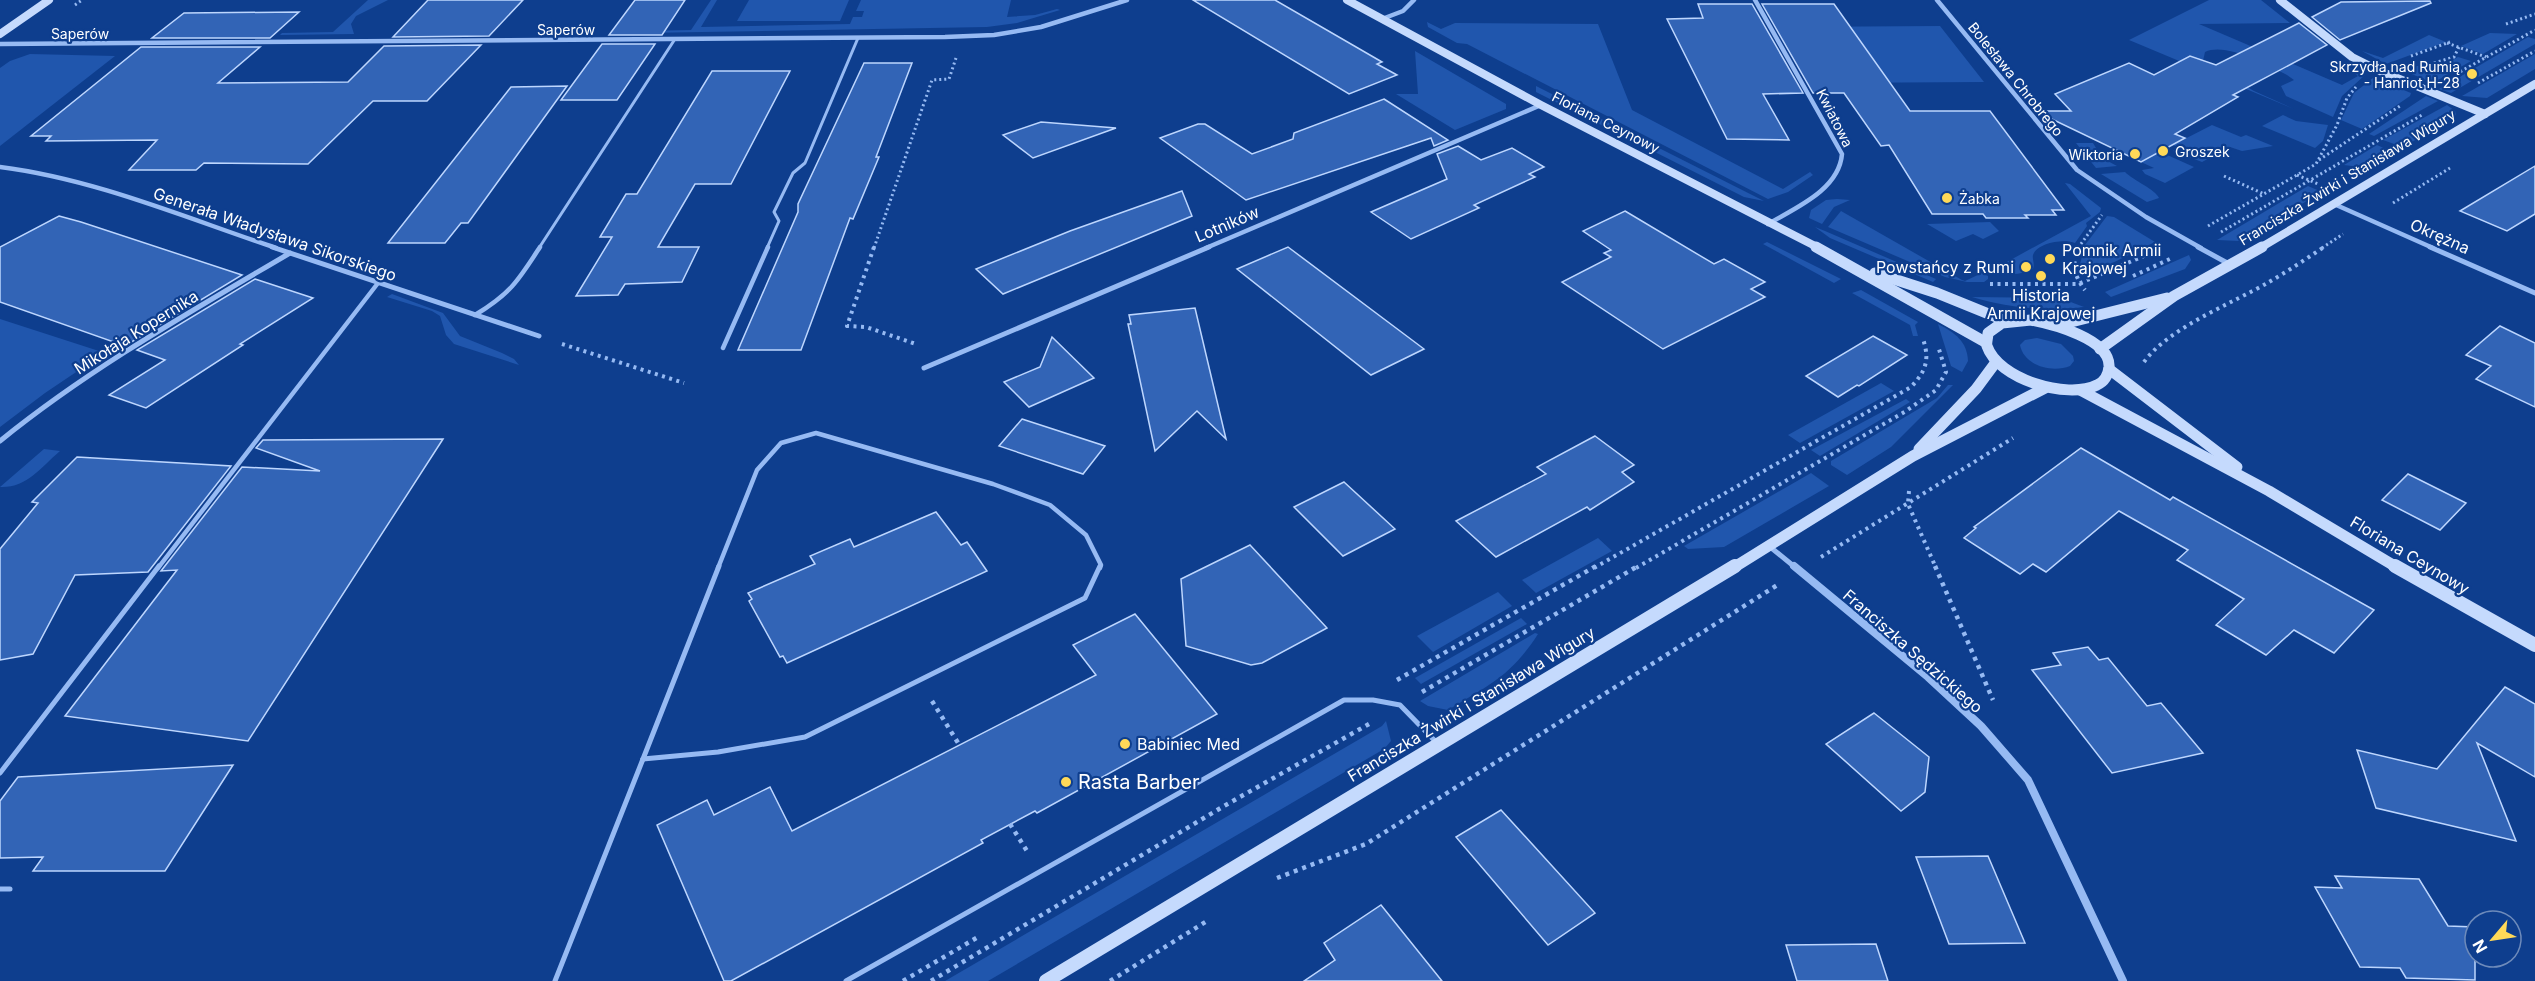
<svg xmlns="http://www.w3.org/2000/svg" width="2535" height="981" viewBox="0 0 2535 981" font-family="Inter,sans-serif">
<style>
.green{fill:#2056ad}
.building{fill:#3264b6;stroke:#bdd6fe;stroke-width:1.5}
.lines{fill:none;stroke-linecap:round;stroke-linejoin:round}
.path-far2{stroke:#96baf3;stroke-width:3;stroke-dasharray:2 3;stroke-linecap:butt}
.path-far1{stroke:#96baf3;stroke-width:4;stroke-dasharray:3 4.5;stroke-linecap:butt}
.path{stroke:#96baf3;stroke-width:4.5;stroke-dasharray:4 5;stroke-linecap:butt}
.lane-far2{stroke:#96baf3;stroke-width:3}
.lane-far1{stroke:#96baf3;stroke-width:4.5}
.lane{stroke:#96baf3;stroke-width:5}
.street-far2{stroke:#96baf3;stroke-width:4.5}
.street-far1{stroke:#96baf3;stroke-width:5}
.street{stroke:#96baf3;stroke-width:8}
.secondary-far2{stroke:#c5dafd;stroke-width:8}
.secondary-far1{stroke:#c5dafd;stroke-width:11}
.secondary{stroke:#c5dafd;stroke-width:14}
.poi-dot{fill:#ffd958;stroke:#0e3e8e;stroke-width:2}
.labels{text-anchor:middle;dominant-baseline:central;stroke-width:4.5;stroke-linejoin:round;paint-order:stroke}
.far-street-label{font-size:14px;fill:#fff;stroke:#0e3e8e}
.far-poi-label{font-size:14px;fill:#fff;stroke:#0e3e8e;text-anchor:end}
.street-label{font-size:16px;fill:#fff;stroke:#0e3e8e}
.poi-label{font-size:16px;fill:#fff;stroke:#0e3e8e;text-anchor:start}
.near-poi-label{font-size:20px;fill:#fff;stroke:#0e3e8e;text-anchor:start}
</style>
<rect width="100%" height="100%" fill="#0e3e8e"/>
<g class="green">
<path d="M368 0H388L356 16 351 24 354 34 280 35 282 33 333 32Z"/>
<path d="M711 0H717L701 27 850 24 853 17H862L864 11H856L861 0H1011L1007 17 1035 15 1057 9 1060 10 1017 23 987 27 642 33 643 31 691 30Z"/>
<path d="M749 0H849L840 21H737Z"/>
<path d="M2209 0H2261L2290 23 2199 24 2342 85 2358 76 2343 64 2365 75 2342 96 2333 117 2286 96 2281 86 2294 80 2287 75C2267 65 2226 42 2205 52L2203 61 2254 91 2294 109 2129 40Z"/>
<path d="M1427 22 1441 29 1455 23 1598 24 1632 110 1783 189 1810 172 1813 175 1788 192 1768 199 1467 44 1457 43 1428 27Z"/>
<path d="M1940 26 1984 82 1819 83 1784 27Z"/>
<path d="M2490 33 2517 34 2483 54 2461 46Z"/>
<path d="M2429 35 2446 42 2386 64 2362 51 2383 58Z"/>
<path d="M2528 37 2535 39V44L2451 93 2439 89Z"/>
<path d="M1415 51 1506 104V109L1455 130 1396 94H1418Z"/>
<path d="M30 54 115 56 0 146V68L10 61Z"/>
<path d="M2535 54V69L2487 98 2462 96Z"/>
<path d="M2458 57 2471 61 2433 83 2395 67 2444 65Z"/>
<path d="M2373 78 2411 93 2410 96 2362 129 2341 120 2354 93Z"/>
<path d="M1536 86 1764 201 1744 197 1536 92Z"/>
<path d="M2426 96 2438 101 2374 136 2369 134Z"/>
<path d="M2447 105 2455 111 2456 115 2407 145H2397L2383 140Z"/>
<path d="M2283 115 2296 121 2328 125 2323 141 2315 148 2262 126Z"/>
<path d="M2212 125 2241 137 2246 135 2273 146 2242 151 2230 147 2202 162 2173 151 2178 147 2173 145Z"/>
<path d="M2076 143H2093L2102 158 2117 166 2096 168Z"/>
<path d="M2377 145 2388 150 2389 155 2367 168 2344 165Z"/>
<path d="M2155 154 2160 157 2165 154 2194 167 2165 183 2145 174 2142 170 2154 168 2141 162Z"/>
<path d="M2125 172C2134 181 2155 189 2159 198L2147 202 2101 174Z"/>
<path d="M2065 183 2070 184 2101 208 2100 212 2086 223 2087 226 2075 243C2065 239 2038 242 2033 255 2032 259 2035 264 2033 269 2019 276 2007 275 1992 270L2091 216Z"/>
<path d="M2308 186 2322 192 2239 241 2217 240Z"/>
<path d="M1837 199 1850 200 1834 207 1822 224 1809 218 1811 210 1826 200Z"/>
<path d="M1841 211 1962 280 1965 281 1982 273 1988 276V279L1984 282H1967L1945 277 1828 227Z"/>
<path d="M2107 216 2114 217 2155 242 2090 274 2078 272 2085 245Z"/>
<path d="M1990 222 1999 231 1983 239 1973 234 1956 241 1927 224Z"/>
<path d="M1815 227 1825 231 1936 279 1933 282 1830 238Z"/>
<path d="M1767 242 1841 279 1834 283 1763 244Z"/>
<path d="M2189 255 2191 260 2185 269 2111 297 2105 292Z"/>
<path d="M1861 290 1918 322 1915 325 1918 336H1913L1910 325 1852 293Z"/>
<path d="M392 294 443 313 460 336 502 353 514 359 519 365 454 344 446 335 440 316 432 311 387 297Z"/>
<path d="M1972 297 2060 298 2084 307C2045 312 2010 308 1972 297Z"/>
<path d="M0 319 102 352 100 356 45 393 0 427Z"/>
<path d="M1938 324C1955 333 1967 341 1968 361L1962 372 1951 366Z"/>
<path d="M2037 338 2061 344 2073 356 2074 361 2070 366C2052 373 2024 366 2020 345L2025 340Z"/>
<path d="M1881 383 1894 391 1800 443 1788 435Z"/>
<path d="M1948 385H1953L1891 447 1847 475 1831 465V461L1937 398Z"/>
<path d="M1906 399 1910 402 1820 456 1811 450Z"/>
<path d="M44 449 60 451C40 468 27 488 0 487Z"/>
<path d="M1811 473 1829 486 1724 547 1688 549 1684 546Z"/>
<path d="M1598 538 1612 551 1536 593 1522 580Z"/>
<path d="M1498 592 1512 606 1433 652 1417 636Z"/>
<path d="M1521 618 1527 624 1421 684 1415 678Z"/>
<path d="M1535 633 1538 634C1511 676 1489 685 1448 710L1428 706 1420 701Z"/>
<path d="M1386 721 1391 741 1384 749 988 981H945L1382 726Z"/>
</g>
<g class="building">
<path d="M428 0H523L489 36 393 37Z"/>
<path d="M635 0H685L662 35H609Z"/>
<path d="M1193 0H1275L1382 62 1377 64 1397 75 1349 94Z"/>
<path d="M2430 1 2431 3 2340 40 2312 17 2341 2Z"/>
<path d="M1698 4H1752L1803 93 1763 94 1789 140 1727 139 1667 19 1703 18Z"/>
<path d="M1762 4H1834L1910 111H1990L2064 210H2052L2056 215H2025L2028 218H1986L1983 214H1932L1889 145 1881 146 1844 93H1813Z"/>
<path d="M299 12 270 38H152L184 13Z"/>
<path d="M2299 23 2327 45 2233 95 2238 97 2175 134 2185 138 2141 162 2035 111H2071L2055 94 2129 63 2154 75 2190 56 2216 65Z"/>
<path d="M602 44H655L617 100H561Z"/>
<path d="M481 45 427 101H373L308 164 204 163 196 170H129L157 140 46 141 51 136H31L141 47H260L218 83 348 82 384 46Z"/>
<path d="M864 63H912L876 157H879L853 219 850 218 801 350H738L798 212V204Z"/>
<path d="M712 71H790L731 184H695L658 247H699L682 282 625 284 618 295 576 296 612 237H600L626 194H637Z"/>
<path d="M567 86 468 223H461L445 243H388L511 87Z"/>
<path d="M1384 99 1448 140 1434 146 1431 138 1246 200 1160 138 1198 124H1205L1252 154 1293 139 1294 133Z"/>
<path d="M1041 122 1116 128 1033 158 1003 135Z"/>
<path d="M1458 146 1481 160 1512 148 1544 167 1529 174 1535 177 1474 205 1479 208 1411 239 1371 212 1447 179 1437 154Z"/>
<path d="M2535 166V214L2507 231 2460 211Z"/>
<path d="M1182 191 1192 216 1003 294 976 269 1070 231Z"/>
<path d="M1625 211 1714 264 1724 259 1765 282 1751 289 1765 297 1663 349 1562 282 1611 257 1604 253 1611 250 1583 231Z"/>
<path d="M59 216 81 222 242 275 125 346 0 302V247Z"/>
<path d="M1288 247 1424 349 1371 375 1237 269Z"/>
<path d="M255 279 313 298 240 344 243 345 146 408 109 395 165 360 137 350Z"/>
<path d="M1195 308 1226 439 1197 411 1155 451 1128 324H1131L1129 315Z"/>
<path d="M2500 326 2535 343V407L2476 379 2491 366 2466 355Z"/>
<path d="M1873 336 1907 355 1859 386 1857 385 1838 397 1806 376Z"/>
<path d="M1052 337 1094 378 1029 407 1004 382 1040 367Z"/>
<path d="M1022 419 1105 446 1083 474 999 446Z"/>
<path d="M1595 436 1634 465 1622 472 1634 482 1590 510 1587 507 1496 557 1456 521 1546 474 1537 467Z"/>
<path d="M443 439 248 741 65 716 177 570 161 571 242 467 320 471 256 448 263 440Z"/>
<path d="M2081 448 2170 500 2173 497 2374 610 2334 653 2294 630 2266 655 2216 625 2244 599 2177 560 2188 550 2119 511 2046 572 2033 564 2020 574 1964 538 1976 528 1974 527Z"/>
<path d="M77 457 231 466 148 572 75 575 33 654 0 660V549L38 503 32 502Z"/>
<path d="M2408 474 2466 503 2440 530 2382 500Z"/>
<path d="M1344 482 1395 529 1343 556 1294 507Z"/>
<path d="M936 512 961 545 967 542 987 571 787 663 783 656 780 657 749 601 752 599 748 593 815 564 810 556 850 539 854 547Z"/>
<path d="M1250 545 1327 628 1262 663 1251 665 1186 646 1181 579Z"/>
<path d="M1135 614 1217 714 1037 813 1035 811 981 840 983 843 731 981H724L657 825 707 800 714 815 770 787 792 831 1096 675 1073 645Z"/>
<path d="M2088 647 2099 660 2108 658 2147 706 2161 703 2203 753 2112 773 2032 670 2061 665 2053 653Z"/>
<path d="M2505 687 2535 704V777L2477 743 2516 841 2376 808 2357 750 2437 769Z"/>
<path d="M1874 713 1929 757 1925 792 1901 811 1826 744Z"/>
<path d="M233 765 165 871H33L43 857 0 858V801L18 777Z"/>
<path d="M1501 810 1595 913 1548 945 1456 837Z"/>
<path d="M1988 856 2025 943 1949 944 1916 857Z"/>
<path d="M2335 876 2419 879 2448 926 2475 927V980L2406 978 2400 968 2360 967 2315 887 2342 888Z"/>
<path d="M1381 905 1442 981H1304L1335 960 1324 943Z"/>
<path d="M1876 944 1888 981H1797L1786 945Z"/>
</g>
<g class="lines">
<g class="path-far2">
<path d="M75 5 82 0"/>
<path d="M2506 24 2535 14"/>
<path d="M2447 43 2486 57"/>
<path d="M2411 56 2450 42"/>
<path d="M2434 63 2454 57 2459 47"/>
<path d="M2456 74 2535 30"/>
<path d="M2478 83 2535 51"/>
<path d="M2319 160 2400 106"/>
<path d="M2297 175 2318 184"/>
<path d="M2224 176 2264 194"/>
<path d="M2393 203 2450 168"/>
<path d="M2208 226 2316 164 2337 125 2347 98 2356 87"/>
<path d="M2221 232 2422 115"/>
<path d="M874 248 932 80 949 79 956 58"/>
<path d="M2078 248 2102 215"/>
<path d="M2322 248 2343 234"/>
</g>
<g class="path-far1">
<path d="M874 247 847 326 866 327 916 344"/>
<path d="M2079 247C2071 263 2074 276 2085 290"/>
<path d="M2133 276 2172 258"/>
<path d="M1990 284H2078L2158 250"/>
<path d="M562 344 684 383"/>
<path d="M2144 362C2168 328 2233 303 2269 282 2288 271 2306 259 2324 247"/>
<path d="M1909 491 1908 504 1936 568"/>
<path d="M1821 557 2013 438"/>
<path d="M1594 568 1911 387C1926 371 1930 360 1923 339"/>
<path d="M1636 568 1906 411 1936 390 1946 372 1938 346"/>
</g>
<g class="path">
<path d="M1935 566 1993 700"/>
<path d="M1397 680 1596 566"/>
<path d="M1422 692 1638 566"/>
<path d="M932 701 960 746"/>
<path d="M1010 824 1027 851"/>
<path d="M1277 878 1366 844 1779 584"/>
<path d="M903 981 978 937"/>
<path d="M931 981 1224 806 1369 724"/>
<path d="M1110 981 1207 921"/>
</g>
<g class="lane-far2">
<path d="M539 248 675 39"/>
<path d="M767 248 779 221 774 212 793 173 805 163 858 38"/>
</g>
<g class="lane-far1">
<path d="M475 315C511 293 518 281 540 247"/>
<path d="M723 348 768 247"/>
<path d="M158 568 378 283"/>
<path d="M718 568 757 470 781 443 816 433 993 484 1050 505 1086 535 1101 565 1100 568"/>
</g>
<g class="lane">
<path d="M643 759 719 566"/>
<path d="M643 759 718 752 805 737 1085 598 1100 566"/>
<path d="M0 773 159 566"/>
<path d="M0 889H10"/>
<path d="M555 981 643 759"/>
<path d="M846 981 1344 700H1373L1400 705 1436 742"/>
</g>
<g class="street-far2">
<path d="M1755 0 1842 154C1839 190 1795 208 1768 224"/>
<path d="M1937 0 2077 170 2146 217 2201 248"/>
<path d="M1382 19 1403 11 1414 0"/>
<path d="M0 44 945 37 994 35 1041 27 1127 0"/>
<path d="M0 167C95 179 186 218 276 248"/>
<path d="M2334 204 2433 248"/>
<path d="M1206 248 1541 105"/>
</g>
<g class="street-far1">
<path d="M272 247 539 336"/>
<path d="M2198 247 2231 265"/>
<path d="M2430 247 2535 293"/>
<path d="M924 368 1209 247"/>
<path d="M0 441C90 368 190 312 290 253"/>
<path d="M1769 546 1796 568"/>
</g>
<path class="street" d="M1794 566 1928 677 1981 726 2028 780 2123 981"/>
<g class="secondary-far2">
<path d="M1347 0 1541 105 1819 248"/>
<path d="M2280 0 2352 57 2380 71 2485 114"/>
<path d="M0 34 49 0"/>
<path d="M2260 248 2535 84"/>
</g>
<g class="secondary-far1">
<path d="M1816 247 1985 342"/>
<path d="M1875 273 1937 293 2006 321"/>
<path d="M2031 320C2052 324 2111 339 2109 367 2108 376 2104 382 2097 385 2067 400 1998 379 1987 346 1986 343 1988 337 1988 333L2002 323Z"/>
<path d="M2059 325 2167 298"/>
<path d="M2100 349 2174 296 2262 247"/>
<path d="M2109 369 2237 467"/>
<path d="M2080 390 2269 491 2398 568"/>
<path d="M1919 449 1976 389 1996 362"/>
<path d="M1733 568 1913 456 2045 388"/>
</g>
<g class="secondary">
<path d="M2395 566 2535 645"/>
<path d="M1046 981 1735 566"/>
</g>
</g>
<g class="poi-dot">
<circle cx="2472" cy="74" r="6"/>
<circle cx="2163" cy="151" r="6"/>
<circle cx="2135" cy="154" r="6"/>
<circle cx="1947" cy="198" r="6"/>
<circle cx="2050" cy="259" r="6"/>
<circle cx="2026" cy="267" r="6"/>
<circle cx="2041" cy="276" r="6"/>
<circle cx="1125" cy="744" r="6"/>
<circle cx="1066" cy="782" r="6"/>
</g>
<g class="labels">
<g class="far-street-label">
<text x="566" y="29">Saperów</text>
<text x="80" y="33">Saperów</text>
<text transform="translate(2016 79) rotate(51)">Bolesława Chrobrego</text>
<text transform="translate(1835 118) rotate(63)">Kwiatowa</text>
<text transform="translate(1606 122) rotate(27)">Floriana Ceynowy</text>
<text transform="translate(2347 177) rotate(-31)">Franciszka Żwirki i Stanisława Wigury</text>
</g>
<g class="far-poi-label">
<text x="2460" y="66">Skrzydła nad Rumią<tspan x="2460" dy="16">- Hanriot H-28</tspan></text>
<text x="2175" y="151" text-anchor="start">Groszek</text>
<text x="2123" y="154">Wiktoria</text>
<text x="1959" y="198" text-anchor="start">Żabka</text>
</g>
<g class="street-label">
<text transform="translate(1227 224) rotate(-23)">Lotników</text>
<text transform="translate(275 234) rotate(19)">Generała Władysława Sikorskiego</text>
<text transform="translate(2440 236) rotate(24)">Okrężna</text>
<text transform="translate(136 332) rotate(-32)">Mikołaja Kopernika</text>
<text transform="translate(2410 555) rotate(31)">Floriana Ceynowy</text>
<text transform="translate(1913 651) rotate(41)">Franciszka Sędzickiego</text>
<text transform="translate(1471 704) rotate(-31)">Franciszka Żwirki i Stanisława Wigury</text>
</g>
<g class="poi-label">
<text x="2062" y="250">Pomnik Armii<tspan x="2062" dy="18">Krajowej</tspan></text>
<text x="2014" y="267" text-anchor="end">Powstańcy z Rumi</text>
<text x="2041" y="295" text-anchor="middle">Historia<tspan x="2041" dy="18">Armii Krajowej</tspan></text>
<text x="1137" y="744">Babiniec Med</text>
</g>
<g class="near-poi-label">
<text x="1078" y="782">Rasta Barber</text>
</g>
</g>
<g transform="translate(2493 939) rotate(241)"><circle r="28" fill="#0e3e8e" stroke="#6e8bbb" stroke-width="1.5"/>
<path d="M0-4.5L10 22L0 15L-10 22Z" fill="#ffd958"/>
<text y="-9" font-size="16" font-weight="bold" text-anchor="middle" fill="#ffffff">N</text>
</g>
</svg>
